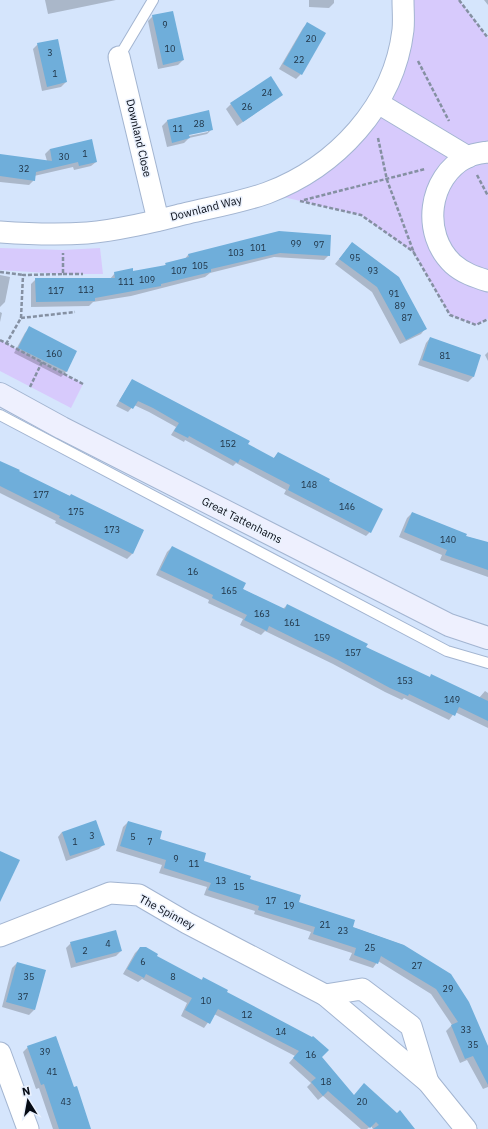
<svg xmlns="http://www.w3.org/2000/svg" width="488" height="1129" viewBox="0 0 488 1129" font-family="'IBM Plex Sans',sans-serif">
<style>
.green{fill:#d7cafc}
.shadow{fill:#0003;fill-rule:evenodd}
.building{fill:#6faeda}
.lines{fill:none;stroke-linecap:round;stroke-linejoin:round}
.service-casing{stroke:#a3b5d1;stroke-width:12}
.minor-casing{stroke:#a3b5d1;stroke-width:23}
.secondary-casing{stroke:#a3b5d1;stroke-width:24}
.path{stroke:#8590a2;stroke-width:2.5;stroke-dasharray:4 2;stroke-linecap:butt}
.service{stroke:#fff;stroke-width:10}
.minor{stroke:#fff;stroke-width:21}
.secondary{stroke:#eef0fe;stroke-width:22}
.labels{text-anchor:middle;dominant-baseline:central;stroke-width:3;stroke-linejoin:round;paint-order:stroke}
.number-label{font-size:9px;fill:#203446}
.street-label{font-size:11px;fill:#060b15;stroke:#eaf1fd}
</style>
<rect width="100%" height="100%" fill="#d5e5fc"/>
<g class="green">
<path d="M403 0H459L488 38V319L476 325 450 315 414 253 361 215 266 193 292 182 378 103Z"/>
<path d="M0 248 63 250 100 248 103 274H63L0 270Z"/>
<path d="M0 340 83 384 71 408 0 371Z"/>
</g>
<g class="shadow">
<path d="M45 0H116L48 14Z"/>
<path d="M309 0H334V3L329 8 309 7Z"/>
<path d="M484 0H488V5Z"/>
<path d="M153 16 183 60 178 65 158 69 148 21Z"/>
<path d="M308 23 301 74 296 79 279 69 303 28Z"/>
<path d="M38 44 66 82 61 87 42 91 33 49Z"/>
<path d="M282 95 237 126 226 109 231 104Z"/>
<path d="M208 111 212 129 207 134 189 138 184 143 167 147 162 126 167 121ZM208 130V132L184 137V135Z"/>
<path d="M50 149 96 162 91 166 74 170 73 167 34 176V180L29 185 0 182V155L47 161 45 154Z"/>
<path d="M279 232 329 255 324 260 274 257 210 273 205 277 131 296 93 302 89 306 31 307V284L36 279H110L115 273H132L163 267 166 264 184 260 188 255Z"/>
<path d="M352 243 425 329 421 334 400 344 372 292 335 264Z"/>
<path d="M0 275 10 277 5 302 0 307Z"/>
<path d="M0 312 2 313 0 322Z"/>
<path d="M30 328 76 352 66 372 61 377 14 353 25 333Z"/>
<path d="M430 338 480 355 473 377 468 382 418 365 426 343Z"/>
<path d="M488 352V361L485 355Z"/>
<path d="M132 380 273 459 278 453 327 481 370 532 366 536 284 494 286 490 236 463 233 466 185 440 184 442 171 435 176 427 149 412 134 405 128 412 116 406Z"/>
<path d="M0 462 18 472 69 496 71 495 143 530 132 554 127 559 55 523 56 521 0 493Z"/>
<path d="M412 513 465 536 488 543V577L440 560 442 555 399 537 407 518Z"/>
<path d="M172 547 242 589 283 609 287 605 365 647 429 678 431 676 479 698 485 691 488 693V728L455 712 449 720 404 698 402 700 385 692 333 664 265 631 261 635 240 625 243 619 208 603 209 600 156 575 167 552Z"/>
<path d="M128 822 202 862 249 880 352 927 403 945 488 1048V1087L483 1089 467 1060 460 1063 446 1031 452 1025 431 994 378 961 373 968 349 960 352 953 308 939 311 932 254 914 255 911 204 895 207 887 159 873 162 865 116 851 123 827Z"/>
<path d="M62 832 104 844 99 849 66 861 58 837Z"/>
<path d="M71 943 121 951 116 956 71 968 66 948Z"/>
<path d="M140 948 201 980 204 978 321 1057 354 1096 412 1129H373L371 1126 367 1129H361L323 1096 318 1100 307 1087 311 1083 289 1063 295 1056 214 1014 204 1028 181 1016 187 1003 142 979 138 982 123 974 135 953ZM366 1111 377 1121 376 1122Z"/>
<path d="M17 963 34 1010 29 1015 2 1007 12 968Z"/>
<path d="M28 1047 73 1088 90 1129H53L39 1088 36 1089 23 1052Z"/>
</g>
<g class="building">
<path d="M173 11 184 60 163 65 152 15Z"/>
<path d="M307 22 326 33 302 75 283 64Z"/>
<path d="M58 39 67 82 47 87 37 43Z"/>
<path d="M271 76 283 95 243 122 230 103Z"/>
<path d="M209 110 213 130 189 135 190 138 172 143 167 120Z"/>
<path d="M92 139 97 162 79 166 78 162 36 172 35 181 0 176V154L52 161 50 149Z"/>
<path d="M279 231 331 235 330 256 280 253 211 269V272L161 284V286L95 298V301L36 302 35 278H115L114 272 133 268V271L166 265 165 263 189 257 188 254Z"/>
<path d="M352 242 399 277 427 329 406 340 377 287 339 259Z"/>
<path d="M29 326 77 351 67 372 18 348Z"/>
<path d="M430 337 481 355 474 377 422 360Z"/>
<path d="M132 379 250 441 248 444 274 458 278 452 330 479 329 481 383 509 371 533 288 490 290 485 240 459 238 463 189 436 188 438 174 431 179 423 153 408 138 401 133 409 119 401Z"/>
<path d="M0 461 20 470 19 471 70 496 71 494 144 530 133 554 59 518 60 516 0 486Z"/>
<path d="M412 512 467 534 466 536 488 542V570L445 555 447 550 404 532Z"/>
<path d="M172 546 246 583 243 589 285 609 287 604 368 644 366 647 430 677 431 674 488 701V721L459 707 455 716 409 694 408 696 390 688 338 660 269 626 267 631 244 620 247 615 212 598 213 595 160 570Z"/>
<path d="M96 820 105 845 70 856 62 832Z"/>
<path d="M128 821 162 831 160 839 206 853 204 861 251 876 250 879 301 895 299 902 355 920 353 927 404 945 451 974 469 1002 488 1046V1085L473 1056 465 1059 451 1025 458 1022 436 989 381 956 378 964 354 955 356 948 313 934 315 927 258 910 259 906 208 890 211 883 164 868 166 860 120 846Z"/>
<path d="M0 851 20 860 0 902Z"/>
<path d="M116 930 122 951 76 963 70 942Z"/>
<path d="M140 947H146L158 954 157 956 202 980 203 977 228 990 227 992 312 1037 313 1036 329 1050 322 1057 354 1095 364 1083 397 1113 400 1110 415 1129H373L379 1125 376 1122 370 1128 328 1091 323 1096 311 1082 316 1078 293 1058 299 1051 218 1009 210 1024 185 1010 192 998 146 974 144 978 127 969Z"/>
<path d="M17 962 46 970 35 1010 6 1002Z"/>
<path d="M56 1036 74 1087 77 1086 91 1129H59L44 1084 41 1085 27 1046Z"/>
</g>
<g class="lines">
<g class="service-casing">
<g id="service">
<path d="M119 57 153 0"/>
<path d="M0 415 447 651 488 663"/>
</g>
</g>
<g class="minor-casing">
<g id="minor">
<path d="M119 57 158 220"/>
<path d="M378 103 468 157"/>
<path d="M488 152C482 153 473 154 467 157 428 177 421 234 453 264 463 273 475 277 488 281"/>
<path d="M0 232C29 234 58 235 87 233 121 230 155 221 188 213 214 207 242 202 267 193 336 167 394 106 403 30 404 20 403 10 403 0"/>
<path d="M0 936 110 893 139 895 187 923 325 995 428 1082 466 1129"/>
<path d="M325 995 362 989 411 1026 428 1082"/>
<path d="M0 1053 28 1129"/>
</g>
</g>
<g class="secondary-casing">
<path id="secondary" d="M0 394 62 428 449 625 488 638"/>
</g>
<g class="path">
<path d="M459 0 488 38"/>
<path d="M418 61 449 121"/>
<path d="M378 138 387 180 414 253 450 315 476 325 488 319"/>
<path d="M477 175 488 196"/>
<path d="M304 200 425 169"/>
<path d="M300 201 361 215 414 252"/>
<path d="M0 272 23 275"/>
<path d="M63 274H83"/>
<path d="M21 318 23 275 63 274V253"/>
<path d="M0 340 83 384"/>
<path d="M6 344 21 318 75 312"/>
<path d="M30 387 42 362"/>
</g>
<use href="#service" class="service"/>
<use href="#minor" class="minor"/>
<use href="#secondary" class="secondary"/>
</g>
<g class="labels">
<g class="number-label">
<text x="165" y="24">9</text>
<text x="311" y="38">20</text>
<text x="170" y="48">10</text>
<text x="50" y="52">3</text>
<text x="299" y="59">22</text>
<text x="55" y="73">1</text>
<text x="267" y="92">24</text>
<text x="247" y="106">26</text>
<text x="199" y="123">28</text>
<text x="178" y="128">11</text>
<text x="85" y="153">1</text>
<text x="64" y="156">30</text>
<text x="24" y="168">32</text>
<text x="296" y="243">99</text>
<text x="319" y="244">97</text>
<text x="258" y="247">101</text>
<text x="236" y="252">103</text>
<text x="355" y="257">95</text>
<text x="200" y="265">105</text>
<text x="179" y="270">107</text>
<text x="373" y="270">93</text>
<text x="147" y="279">109</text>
<text x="126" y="281">111</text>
<text x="86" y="289">113</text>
<text x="56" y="290">117</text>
<text x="394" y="293">91</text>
<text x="400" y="305">89</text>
<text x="407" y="317">87</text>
<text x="54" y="353">160</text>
<text x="445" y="355">81</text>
<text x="228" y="443">152</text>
<text x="309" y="484">148</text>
<text x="41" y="494">177</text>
<text x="347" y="506">146</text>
<text x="76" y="511">175</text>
<text x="112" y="529">173</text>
<text x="448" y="539">140</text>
<text x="193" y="571">16</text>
<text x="229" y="590">165</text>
<text x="262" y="613">163</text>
<text x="292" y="622">161</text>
<text x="322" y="637">159</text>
<text x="353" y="652">157</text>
<text x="405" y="680">153</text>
<text x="452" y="699">149</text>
<text x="92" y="835">3</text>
<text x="133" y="836">5</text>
<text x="75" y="841">1</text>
<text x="150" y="841">7</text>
<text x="176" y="858">9</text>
<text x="194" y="863">11</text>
<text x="221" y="880">13</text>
<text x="239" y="886">15</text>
<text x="271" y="900">17</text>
<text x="289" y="905">19</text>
<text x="325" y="924">21</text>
<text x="343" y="930">23</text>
<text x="108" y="943">4</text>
<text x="370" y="947">25</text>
<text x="85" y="950">2</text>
<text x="143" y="961">6</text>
<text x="417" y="965">27</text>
<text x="29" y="976">35</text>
<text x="173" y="976">8</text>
<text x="448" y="988">29</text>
<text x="23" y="996">37</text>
<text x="206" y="1000">10</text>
<text x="247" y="1014">12</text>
<text x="466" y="1029">33</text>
<text x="281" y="1031">14</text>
<text x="473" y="1044">35</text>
<text x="45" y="1051">39</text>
<text x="311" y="1054">16</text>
<text x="52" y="1071">41</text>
<text x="326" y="1081">18</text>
<text x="66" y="1101">43</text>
<text x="362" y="1101">20</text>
</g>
<g class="street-label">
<text transform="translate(139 138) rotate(77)">Downland Close</text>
<text transform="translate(206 208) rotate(-14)">Downland Way</text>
<text transform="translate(242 520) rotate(27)">Great Tattenhams</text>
<text transform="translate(167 912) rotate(28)">The Spinney</text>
</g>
</g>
<g transform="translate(28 1101) rotate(349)" stroke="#eaf1fd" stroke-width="3" paint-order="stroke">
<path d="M0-3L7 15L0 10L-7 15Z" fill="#060b15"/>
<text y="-6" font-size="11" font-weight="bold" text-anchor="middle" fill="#060b15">N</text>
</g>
</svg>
